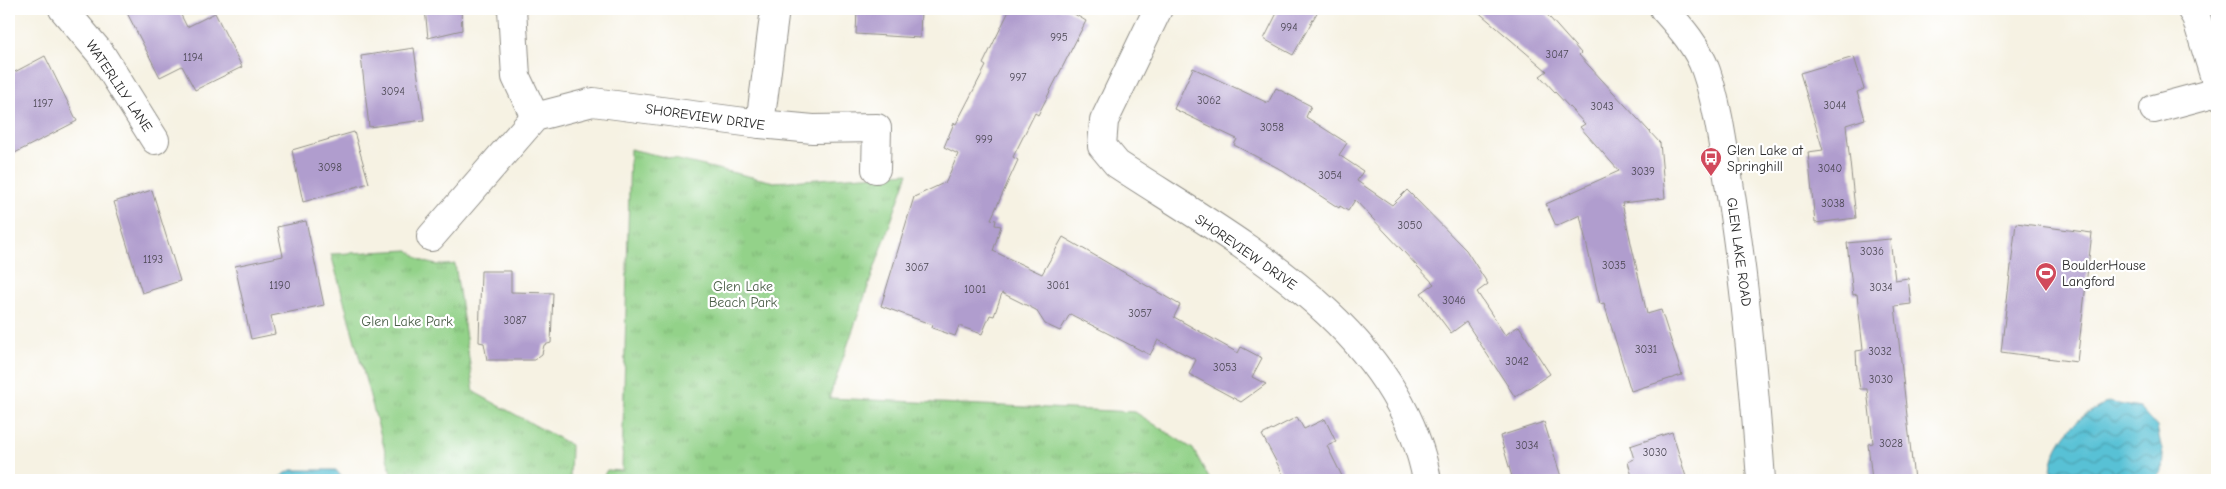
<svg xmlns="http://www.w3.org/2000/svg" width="2226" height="489" viewBox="0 0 2226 489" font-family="'Comic Neue',sans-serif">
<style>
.park{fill:url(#park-tufts);stroke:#5f7e5a}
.water{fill:url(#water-waves);stroke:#427680}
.building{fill:#b09dce}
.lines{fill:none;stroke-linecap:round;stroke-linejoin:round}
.minor-casing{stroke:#908e87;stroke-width:30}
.minor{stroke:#fff;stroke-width:28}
.labels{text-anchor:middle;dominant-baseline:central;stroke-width:4.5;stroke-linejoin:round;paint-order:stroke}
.number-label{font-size:11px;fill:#4c4854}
.street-label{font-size:14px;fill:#2b2b2b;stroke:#fff}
.poi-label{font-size:14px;fill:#2b2b2b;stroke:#fff;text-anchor:start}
.park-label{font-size:14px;fill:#4a5d47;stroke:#fff}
</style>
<defs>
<pattern id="park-tufts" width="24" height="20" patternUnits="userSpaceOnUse" patternTransform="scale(1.25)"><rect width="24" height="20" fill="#93d289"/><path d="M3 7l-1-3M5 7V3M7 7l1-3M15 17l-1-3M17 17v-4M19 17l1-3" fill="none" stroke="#7fb476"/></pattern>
<pattern id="water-waves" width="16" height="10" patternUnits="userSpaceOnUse" patternTransform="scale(1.25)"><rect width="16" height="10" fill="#59c1d5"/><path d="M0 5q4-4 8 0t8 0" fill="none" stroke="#4a9dad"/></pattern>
</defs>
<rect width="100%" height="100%" fill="#fff"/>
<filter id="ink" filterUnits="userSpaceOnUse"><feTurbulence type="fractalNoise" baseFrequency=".02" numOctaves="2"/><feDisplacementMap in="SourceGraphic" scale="10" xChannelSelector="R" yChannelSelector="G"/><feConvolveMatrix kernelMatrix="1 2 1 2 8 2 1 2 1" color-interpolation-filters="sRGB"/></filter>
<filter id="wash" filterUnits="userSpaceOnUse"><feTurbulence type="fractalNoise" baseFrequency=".0096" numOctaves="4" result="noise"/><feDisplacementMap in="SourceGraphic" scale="20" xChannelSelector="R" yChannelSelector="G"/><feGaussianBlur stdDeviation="1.12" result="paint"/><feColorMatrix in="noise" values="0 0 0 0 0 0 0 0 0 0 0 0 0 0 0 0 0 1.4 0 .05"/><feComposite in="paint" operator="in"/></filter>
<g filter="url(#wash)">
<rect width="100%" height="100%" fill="#f6f2e3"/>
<g class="park">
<path d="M630 149 774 182 908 173 829 398 1135 412 1193 449 1210 480H601L607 470 622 471Z"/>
<path d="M409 250C422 264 436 267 455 264L474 392 571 445 570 480H393L331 254Z"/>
</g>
<g class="water">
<path d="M2108 402 2140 408 2157 427 2163 455 2162 472 2155 480H2052C2047 459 2064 432 2081 418 2089 412 2100 407 2108 402Z"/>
<path d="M291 470H336L344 480H275Z"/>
</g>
<g id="blocks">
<g class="building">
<path d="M125 9H178L187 27 215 13 242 67 195 90 182 66 160 77Z"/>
<path d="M425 9H461L462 30 428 38Z"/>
<path d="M857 9H921L920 38 856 34Z"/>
<path d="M1010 9H1066L1086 21 1038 115 1035 113 1013 157 1018 160 991 219 996 220 995 225 1001 226 993 251 1042 274 1063 237 1180 305 1174 317 1238 353 1241 347 1262 358 1252 377 1266 384 1241 402 1189 374 1196 360 1158 340 1150 355 1070 314 1060 331 1045 324 1036 310 1002 293 994 316 990 315 982 334 959 326 955 336 932 328 933 325 881 306 914 197 946 182 958 154 944 147 954 123 956 124 986 66 983 64Z"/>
<path d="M1279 9H1319L1293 55 1264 39Z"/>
<path d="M1475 9H1542L1581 53 1579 55 1660 143 1665 198 1622 203 1647 314 1661 310 1682 375 1631 391 1604 303 1600 304 1580 215 1556 226 1546 204 1619 171 1580 127 1585 124 1540 76 1547 71Z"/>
<path d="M414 48 424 120 369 127 361 56Z"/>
<path d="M45 56 77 121 9 156V75Z"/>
<path d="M1854 57 1864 89 1857 92 1865 119 1846 125 1856 218 1815 223 1808 152 1823 150 1800 73Z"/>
<path d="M1193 68 1268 103 1276 88 1311 106 1306 117 1347 143 1339 155 1363 171 1357 181 1392 205 1407 190 1466 250 1488 284 1477 292 1505 335 1519 326 1550 374 1515 397 1466 322 1451 333 1421 293 1434 284 1355 200 1348 211 1340 206 1339 208 1278 168 1234 145 1237 139 1174 109Z"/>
<path d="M354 132 369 183 303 202 292 150Z"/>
<path d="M152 190 180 281 142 293 114 202Z"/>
<path d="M306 221 324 305 271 316 275 334 251 339 235 266 283 256 277 227Z"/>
<path d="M2016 223 2092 233 2077 362 2001 352Z"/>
<path d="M1890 239 1895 280 1908 278 1911 304 1895 306 1914 480H1872L1868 444 1873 443 1867 389H1860L1857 370 1856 351 1863 350 1857 294 1853 295 1847 243Z"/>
<path d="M481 271H511V292L553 293 551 343 544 345 542 354 534 360H487L484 343 479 342Z"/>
<path d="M1297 417 1304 429 1325 419 1336 442 1327 446 1344 480H1286L1262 435Z"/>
<path d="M1544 422 1562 480H1513L1500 436Z"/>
<path d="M1672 432 1687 480H1633L1628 462 1634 459 1630 446Z"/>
</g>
</g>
</g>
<g filter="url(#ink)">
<use href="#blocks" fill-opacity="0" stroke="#908e87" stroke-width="1"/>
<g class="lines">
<g class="minor-casing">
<g id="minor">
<path d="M63 9 101 54 155 140"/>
<path d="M512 9 516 77 535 117"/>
<path d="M1158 9 1104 121 1102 146 1117 164C1236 242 1399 326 1427 480"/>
<path d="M1664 9C1681 28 1698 47 1706 71 1718 106 1723 146 1729 183 1745 281 1754 380 1761 480"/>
<path d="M2191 9 2196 17 2217 85"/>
<path d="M2154 109 2217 92"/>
<path d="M760 124 775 9"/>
<path d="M431 237 535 117 593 102 760 124 813 129 877 128 876 169"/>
</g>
</g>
<use href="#minor" class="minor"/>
</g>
</g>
<defs>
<g id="bus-pin" transform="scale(1.125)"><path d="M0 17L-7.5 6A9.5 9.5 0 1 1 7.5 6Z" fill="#d1495b" stroke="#fff"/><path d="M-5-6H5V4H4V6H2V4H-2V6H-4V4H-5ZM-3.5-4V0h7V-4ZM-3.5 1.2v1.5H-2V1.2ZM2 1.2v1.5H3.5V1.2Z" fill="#fff"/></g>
<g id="stadium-pin" transform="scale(1.125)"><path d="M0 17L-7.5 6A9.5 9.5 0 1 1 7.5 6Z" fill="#d1495b" stroke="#fff"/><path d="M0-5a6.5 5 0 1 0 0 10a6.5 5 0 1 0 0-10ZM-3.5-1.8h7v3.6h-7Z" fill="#fff"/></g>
</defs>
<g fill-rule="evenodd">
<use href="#bus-pin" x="1711" y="158"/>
<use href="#stadium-pin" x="2046" y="273"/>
</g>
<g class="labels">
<g class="number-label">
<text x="1289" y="27">994</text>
<text x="1059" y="37">995</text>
<text x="1557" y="54">3047</text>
<text x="193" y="57">1194</text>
<text x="1018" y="77">997</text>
<text x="393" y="91">3094</text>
<text x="1209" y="100">3062</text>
<text x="43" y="103">1197</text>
<text x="1835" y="105">3044</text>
<text x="1602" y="106">3043</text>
<text x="1272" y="127">3058</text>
<text x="984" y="139">999</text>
<text x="330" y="167">3098</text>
<text x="1830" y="168">3040</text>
<text x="1643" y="171">3039</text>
<text x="1330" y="175">3054</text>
<text x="1833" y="203">3038</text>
<text x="1410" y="225">3050</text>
<text x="1872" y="251">3036</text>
<text x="153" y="259">1193</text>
<text x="1614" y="265">3035</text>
<text x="917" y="267">3067</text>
<text x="280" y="285">1190</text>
<text x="1058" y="285">3061</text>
<text x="1881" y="287">3034</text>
<text x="975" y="289">1001</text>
<text x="1454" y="300">3046</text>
<text x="1140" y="313">3057</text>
<text x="515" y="320">3087</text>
<text x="1646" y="349">3031</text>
<text x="1880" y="351">3032</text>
<text x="1517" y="361">3042</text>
<text x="1225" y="367">3053</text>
<text x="1881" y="379">3030</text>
<text x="1891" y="443">3028</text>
<text x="1527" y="445">3034</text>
<text x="1655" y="452">3030</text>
</g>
<g class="street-label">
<text transform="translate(119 86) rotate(56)">WATERLILY LANE</text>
<text transform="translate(705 117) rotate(8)">SHOREVIEW DRIVE</text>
<text transform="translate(1246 252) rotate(35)">SHOREVIEW DRIVE</text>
<text transform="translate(1739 252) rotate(82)">GLEN LAKE ROAD</text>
</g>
<g class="poi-label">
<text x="1727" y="150">Glen Lake at<tspan x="1727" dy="16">Springhill</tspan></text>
<text x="2062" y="265">BoulderHouse<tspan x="2062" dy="16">Langford</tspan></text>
</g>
<g class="park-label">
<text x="743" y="286">Glen Lake<tspan x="743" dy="16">Beach Park</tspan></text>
<text x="407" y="321">Glen Lake Park</text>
</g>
</g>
<rect width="2226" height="489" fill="none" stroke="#fff" stroke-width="30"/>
</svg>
